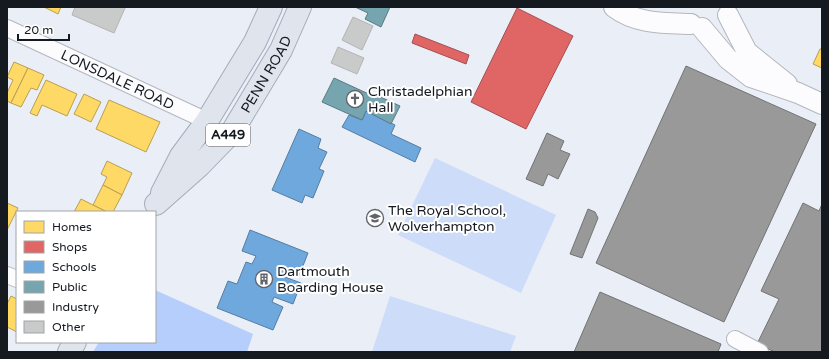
<svg xmlns="http://www.w3.org/2000/svg" width="829" height="359" viewBox="0 0 829 359" font-family="'Varela Round',sans-serif">
<style>
.green{fill:#ccdcf9}
.forest{fill:#b5cefb}
.homes{fill:#ffd966;stroke:#b99f51}
.shops{fill:#e06666;stroke:#a34f51}
.schools{fill:#6fa8dc;stroke:#547da4}
.public{fill:#76a5af;stroke:#597b84}
.industry{fill:#999;stroke:#717375}
.building{fill:#c9caca;stroke:#b4b4b4}
.lines{fill:none;stroke-linecap:round;stroke-linejoin:round}
.minor-casing{stroke:#b3b7be;stroke-width:18}
.tertiary-casing{stroke:#b3b7be;stroke-width:22}
.trunk-casing{stroke:#a4abba;stroke-width:24}
.minor{stroke:#fcfcfe;stroke-width:16}
.tertiary{stroke:#fcfcfe;stroke-width:20}
.trunk{stroke:#e0e4ed;stroke-width:22}
.labels{text-anchor:middle;dominant-baseline:central;stroke-width:4;stroke-linejoin:round;paint-order:stroke}
.shield{fill:#fff;stroke:#5b5e63;stroke-width:1}
.shield-label{font-size:13px;font-weight:bold;fill:#151920}
.street-label{font-size:14px;fill:#151920;stroke:#fff}
.poi-label{font-size:14px;fill:#151920;stroke:#fff;text-anchor:start}
</style>
<rect width="100%" height="100%" fill="#eaeef7"/>
<g class="green">
<path d="M435 158 556 215 521 293 398 235Z"/>
<path d="M390 296 516 336 510 352H372Z"/>
</g>
<path class="forest" d="M155 290 253 334 247 352H93L99 342H155Z"/>
<g class="homes">
<path d="M44 7H61L58 14Z"/>
<path d="M820 49H822V68L813 64Z"/>
<path d="M14 62 28 68 11 103 7 101V93L13 80 7 77Z"/>
<path d="M28 68 44 75 37 90 31 88 21 107 11 103Z"/>
<path d="M46 80 77 94 67 116 42 105 37 116 30 113Z"/>
<path d="M84 94 101 102 91 122 74 114Z"/>
<path d="M109 100 160 122 146 152 96 129Z"/>
<path d="M107 161 132 173 122 195 103 185 107 177 101 174Z"/>
<path d="M103 185 122 195 113 212H107L93 205Z"/>
<path d="M81 199 107 212H74Z"/>
<path d="M7 203 18 208 7 230Z"/>
<path d="M11 296 17 299V332L7 327V304Z"/>
</g>
<g class="shops">
<path d="M517 8 573 36 526 129 471 102Z"/>
<path d="M415 34 469 55 466 64 412 43Z"/>
</g>
<g class="schools">
<path d="M366 111 395 125 391 134 421 148 415 162 342 127 349 115 362 120Z"/>
<path d="M299 129 321 139 318 148 327 152 319 169 324 171 313 198 305 195 302 203 272 190Z"/>
<path d="M250 230 308 253 299 276 287 271 285 277 301 283 293 304 274 297 272 302 283 307 273 330 217 308 228 281 237 284 246 262 252 264 256 256 242 251Z"/>
</g>
<g class="public">
<path d="M355 7H390L381 27 365 19 368 13Z"/>
<path d="M334 78 373 96 374 94 400 106 391 124 366 111 362 120 322 102Z"/>
</g>
<g class="industry">
<path d="M686 66 816 124 724 322 596 263Z"/>
<path d="M547 133 564 141 560 150 570 154 558 179 548 174 543 186 526 179Z"/>
<path d="M803 203 819 211 822 204V352H775L757 344 779 299 761 291Z"/>
<path d="M588 209 595 212 598 218 582 258 570 254Z"/>
<path d="M600 292 721 344 718 352H574Z"/>
</g>
<g class="building">
<path d="M75 7H123L125 8 114 33 72 15Z"/>
<path d="M353 17 373 26 362 50 342 40Z"/>
<path d="M338 47 364 58 357 74 331 63Z"/>
</g>
<g class="lines">
<g class="minor-casing">
<g id="minor">
<path id="s1" d="M7 28 207 121"/>
<path d="M7 275 17 279"/>
<path d="M735 339 760 352"/>
</g>
</g>
<g class="tertiary-casing">
<g id="tertiary">
<path d="M614 7C636 24 664 23 691 24"/>
<path d="M728 15 747 52 787 84"/>
<path d="M702 28 728 59 751 77 798 93 822 104"/>
</g>
</g>
<g class="trunk-casing">
<g id="trunk">
<path d="M162 193 181 156 207 121 255 42 271 7"/>
<path id="s2" d="M156 204 199 166 232 132 281 50 300 7"/>
<path d="M69 352 75 342"/>
</g>
</g>
<use href="#minor" class="minor"/>
<use href="#tertiary" class="tertiary"/>
<use href="#trunk" class="trunk"/>
</g>
<defs>
<g id="church-ring" transform="scale(0.9)"><circle r="9.5" fill="#fff" stroke="#60646b" stroke-width="1.5"/><path d="M-1.2-6h2.4v3.5h3.3v2.4h-3.3V6h-2.4V-.1h-3.3v-2.4h3.3Z" fill="#60646b"/></g>
<g id="school-ring" transform="scale(0.9)"><circle r="9.5" fill="#fff" stroke="#60646b" stroke-width="1.5"/><path d="M0-5L7-2L0 1L-7-2ZM-4 1L0 2.5L4 1V4Q0 6-4 4Z" fill="#60646b"/></g>
<g id="building-ring" transform="scale(0.9)"><circle r="9.5" fill="#fff" stroke="#60646b" stroke-width="1.5"/><path d="M-4-6H4V6H1V3H-1V6H-4ZM-2.5-4.3h1.7v1.8h-1.7ZM.8-4.3h1.7v1.8H.8ZM-2.5-1h1.7V.8h-1.7ZM.8-1h1.7V.8H.8Z" fill="#60646b"/></g>
</defs>
<g fill-rule="evenodd">
<use href="#church-ring" x="355" y="99"/>
<use href="#school-ring" x="375" y="218"/>
<use href="#building-ring" x="264" y="279"/>
</g>
<g class="labels">
<rect class="shield" x="206" y="124" width="44" height="22" rx="3"/>
<g class="shield-label">
<text x="228" y="135">A449</text>
</g>
<g class="street-label">
<text stroke="none"><textPath href="#s2" startOffset="172">PENN ROAD</textPath></text>
<text stroke="none"><textPath href="#s1" startOffset="122">LONSDALE ROAD</textPath></text>
</g>
<g class="poi-label">
<text x="368" y="91">Christadelphian<tspan x="368" dy="16">Hall</tspan></text>
<text x="388" y="210">The Royal School,<tspan x="388" dy="16">Wolverhampton</tspan></text>
<text x="277" y="271">Dartmouth<tspan x="277" dy="16">Boarding House</tspan></text>
</g>
</g>
<rect width="829" height="359" fill="none" stroke="#151920" stroke-width="16"/>
<rect x="16" y="211" width="140" height="132" fill="#ffffff" stroke="#a1a3a6"/>
<rect x="24" y="221" width="20" height="12" fill="#ffd966" stroke="#a1a3a6"/>
<text x="52" y="231" font-size="12" fill="#151920">Homes</text>
<rect x="24" y="241" width="20" height="12" fill="#e06666" stroke="#a1a3a6"/>
<text x="52" y="251" font-size="12" fill="#151920">Shops</text>
<rect x="24" y="261" width="20" height="12" fill="#6fa8dc" stroke="#a1a3a6"/>
<text x="52" y="271" font-size="12" fill="#151920">Schools</text>
<rect x="24" y="281" width="20" height="12" fill="#76a5af" stroke="#a1a3a6"/>
<text x="52" y="291" font-size="12" fill="#151920">Public</text>
<rect x="24" y="301" width="20" height="12" fill="#999999" stroke="#a1a3a6"/>
<text x="52" y="311" font-size="12" fill="#151920">Industry</text>
<rect x="24" y="321" width="20" height="12" fill="#c9caca" stroke="#a1a3a6"/>
<text x="52" y="331" font-size="12" fill="#151920">Other</text>
<path d="M18 34v6h51v-6" fill="none" stroke="#151920" stroke-width="2"/>
<text x="24" y="34" font-size="12" fill="#151920" stroke="#ffffff" stroke-width="3" paint-order="stroke">20 m</text>
</svg>
